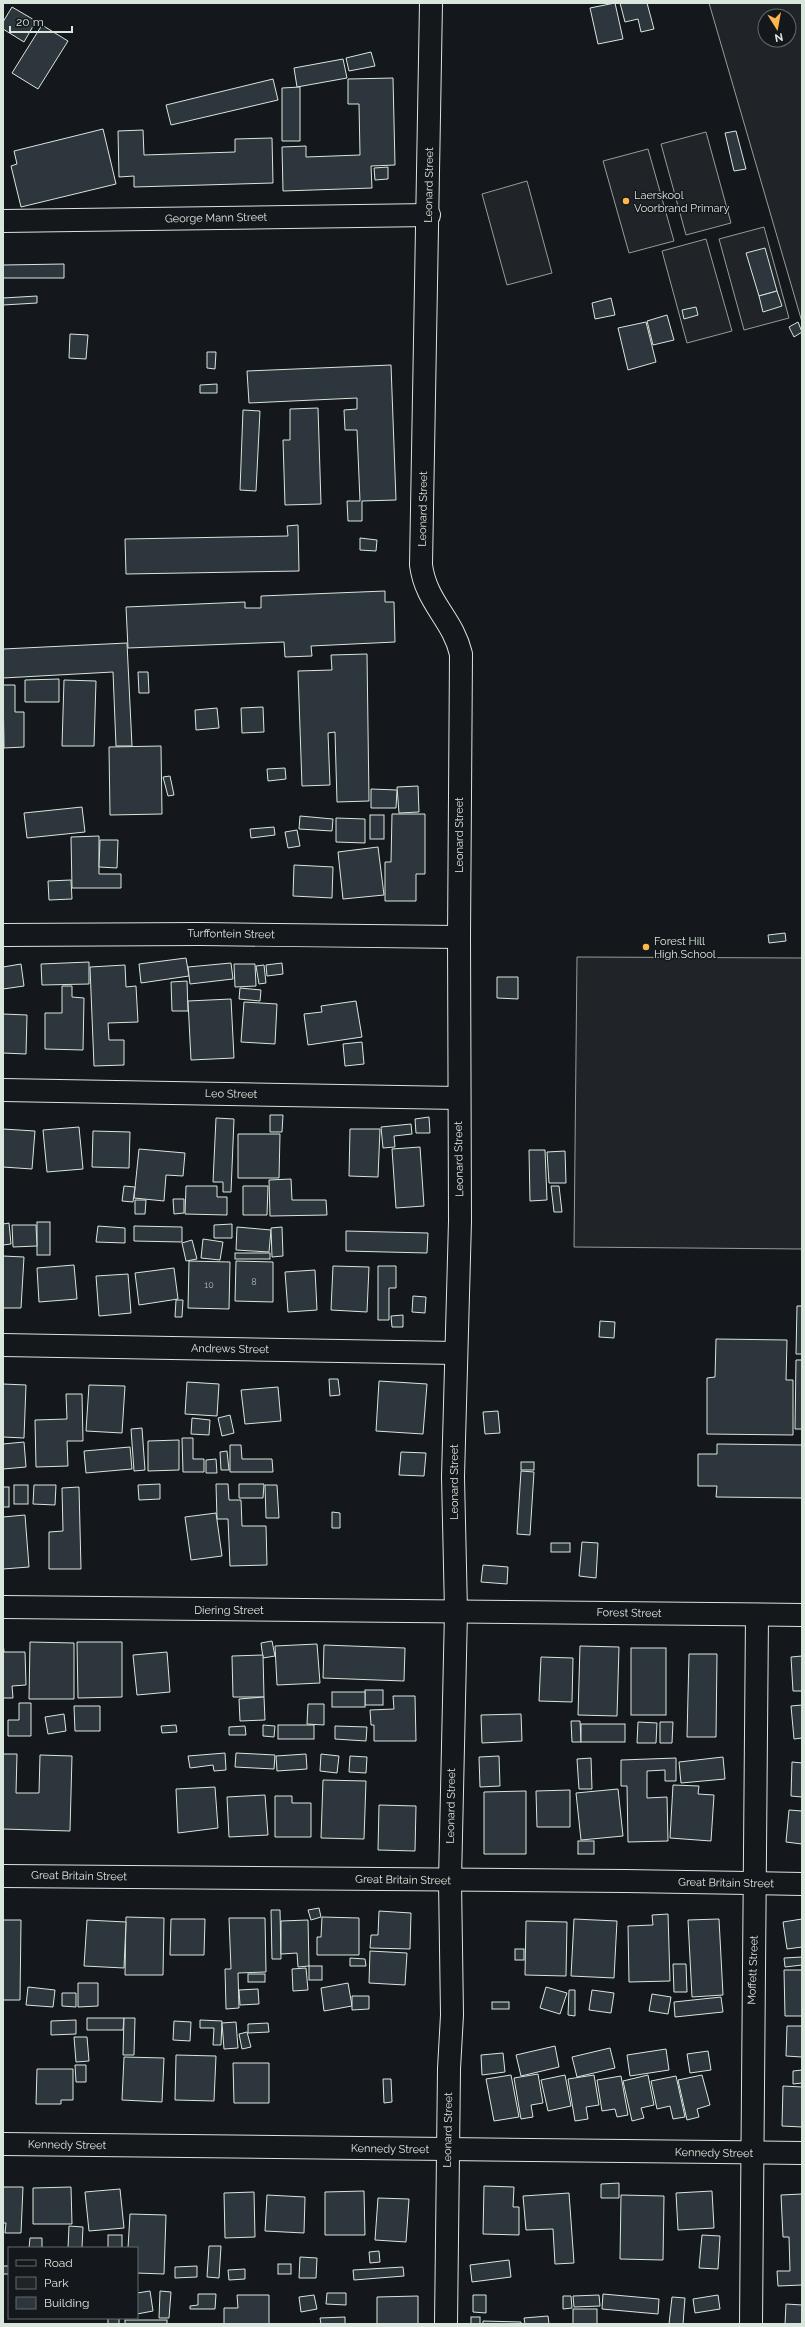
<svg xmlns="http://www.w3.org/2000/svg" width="805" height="2327" viewBox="0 0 805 2327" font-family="Raleway,sans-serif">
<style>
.green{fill:#202428;stroke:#939e99;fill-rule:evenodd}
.building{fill:#2c363c;stroke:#d8e6dc}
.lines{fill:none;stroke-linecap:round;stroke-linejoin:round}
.minor-casing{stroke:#d8e6dc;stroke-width:24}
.minor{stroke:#14181c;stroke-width:22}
.poi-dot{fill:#ffb74d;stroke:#14181c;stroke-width:1.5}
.labels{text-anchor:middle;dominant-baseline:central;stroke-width:3;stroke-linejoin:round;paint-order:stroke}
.number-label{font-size:9px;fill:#adbab4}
.street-label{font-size:11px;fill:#d8e6dc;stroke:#14181c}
.poi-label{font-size:11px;fill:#d8e6dc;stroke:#14181c;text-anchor:start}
</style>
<rect width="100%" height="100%" fill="#14181c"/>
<g class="green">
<path d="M709 3H802V322ZM765 16H789V40H765Z"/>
<path d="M706 132 731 223 686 235 661 144Z"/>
<path d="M648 149 674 241 629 253 603 161Z"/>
<path d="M527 181 552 273 507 285 482 194Z"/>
<path d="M764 227 789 318 744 330 719 239Z"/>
<path d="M706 239 732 331 687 343 662 251Z"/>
<path d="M577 957 802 958V1249L574 1247Z"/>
</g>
<g class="building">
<path d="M615 3 623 39 598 44 590 8Z"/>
<path d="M620 3H647L654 29 641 32 638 19 625 22Z"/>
<path d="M12 7 36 21 24 42 3 29V22Z"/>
<path d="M42 25 68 41 38 89 12 73Z"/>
<path d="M371 52 375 66 349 71 346 58Z"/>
<path d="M343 59 347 78 297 87 294 68Z"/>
<path d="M393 78 395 165 371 166 372 188 283 191 282 147 306 146V157L360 155 359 104H348V79Z"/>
<path d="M273 79 278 100 171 125 166 105Z"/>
<path d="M300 87V141H282V88Z"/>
<path d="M103 129 116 184 21 207 11 166 17 164 14 151Z"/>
<path d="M143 130 144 155 235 152V139L272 138 273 183 134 187V176L119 177 118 131Z"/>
<path d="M736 131 746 169 734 171 725 133Z"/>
<path d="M388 167V179L375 180 374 168Z"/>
<path d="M765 248 777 291 759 296 746 253Z"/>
<path d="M64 264V278H3V265Z"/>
<path d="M777 291 782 306 763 312 759 296Z"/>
<path d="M37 296V303L3 305V298Z"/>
<path d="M611 298 615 315 595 319 592 303Z"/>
<path d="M696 307 698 315 684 319 682 310Z"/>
<path d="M667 315 674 340 653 345 647 321Z"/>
<path d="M646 322 656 362 628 370 618 328Z"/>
<path d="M798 322 802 332 794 337 789 327Z"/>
<path d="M70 334 88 335 86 359 69 358Z"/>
<path d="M207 352H216L215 369 207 368Z"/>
<path d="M391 365 396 500 362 501V521H348L347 501H360L357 430H345L344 410 357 409V398L249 403 247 371Z"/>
<path d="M217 384V393H200V385Z"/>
<path d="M318 408 321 504 285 505 283 440H290V409Z"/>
<path d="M243 410 260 411 256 491 240 490Z"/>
<path d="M298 525 299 571 126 574 125 539 288 536 287 526Z"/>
<path d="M360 538 377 540 376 551 360 550Z"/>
<path d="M385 591V602H394L395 642 311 646 312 656 285 657 284 642 128 648 126 607 245 602V608H261V596Z"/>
<path d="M127 643 132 746H116L113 672 3 678V649Z"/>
<path d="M367 654 369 801 337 802 335 732 328 733 330 785 302 786 298 671 332 670 331 655Z"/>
<path d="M138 672H148L149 693H139Z"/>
<path d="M59 679V702H25V680Z"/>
<path d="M64 680 96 681 94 746H62Z"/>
<path d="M3 685H15V712H24V747L4 748Z"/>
<path d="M263 707 264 732 242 733 241 708Z"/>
<path d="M217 708 219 728 196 730 195 710Z"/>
<path d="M161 746 162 814 110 815 109 747Z"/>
<path d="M285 768 286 779 268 781 267 769Z"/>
<path d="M170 776 174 795 168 796 163 777Z"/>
<path d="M418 786 419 812 399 813 397 787Z"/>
<path d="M371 789 397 790 396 808H371Z"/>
<path d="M82 807 85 832 27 838 24 813Z"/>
<path d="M392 814H425V874H416V901H385V862H391Z"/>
<rect x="370" y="815" width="14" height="24"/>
<path d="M300 816 333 819 332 831 299 829Z"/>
<path d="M336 818 365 819V843L336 842Z"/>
<path d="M274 827 275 835 251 838 250 829Z"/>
<path d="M297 830 300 846 288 848 285 832Z"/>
<path d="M99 836V874H121V888H72L71 837Z"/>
<path d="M100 840H118L117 868 99 867Z"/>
<path d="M378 847 384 895 343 899 338 852Z"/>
<path d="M294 865 333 867 332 898 293 896Z"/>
<path d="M71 880 72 899 49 900 48 881Z"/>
<path d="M785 933 786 941 769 943 768 935Z"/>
<path d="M186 958 189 976 141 983 139 964Z"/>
<path d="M89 962V984L42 985 41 964Z"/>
<path d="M231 963 233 979 190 984 188 967Z"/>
<path d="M282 963 283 974 267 976 266 965Z"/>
<path d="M21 964 24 986 3 989V967Z"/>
<path d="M234 964H255L256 986 235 987Z"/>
<path d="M125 965 126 987 136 986 138 1022 108 1023 109 1040H124V1065L94 1066 90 967Z"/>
<path d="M264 965 266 983 259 984 256 966Z"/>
<path d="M497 977H518V999L497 998Z"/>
<path d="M187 981 188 1011H172L171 982Z"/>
<path d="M62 986H72V997L84 998 83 1050 45 1049V1013H62Z"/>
<path d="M240 988 261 990 260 1001 239 999Z"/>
<path d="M231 999 234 1058 191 1060 188 1001Z"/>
<path d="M356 1001 362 1037 308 1045 304 1014 322 1012 321 1006Z"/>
<path d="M244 1002 277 1004 275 1044 241 1042Z"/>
<path d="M3 1014 27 1015 26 1054 3 1053Z"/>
<path d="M362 1042 364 1064 345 1066 343 1044Z"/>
<path d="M270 1115H283L282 1132H270Z"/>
<path d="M429 1117 430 1133H416L415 1119Z"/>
<path d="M216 1118 234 1119 231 1192H223V1182H213Z"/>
<path d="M411 1124 412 1134 394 1136 395 1147 383 1148 381 1127Z"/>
<path d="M79 1127 83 1169 47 1172 43 1130Z"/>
<path d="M3 1129 35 1131 32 1169 3 1167Z"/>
<path d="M350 1129H380L378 1177 349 1176Z"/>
<path d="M93 1131 130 1132 129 1168 92 1167Z"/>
<path d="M238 1134H280L279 1178H238Z"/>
<path d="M420 1147 424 1206 396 1208 392 1149Z"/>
<path d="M139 1149 185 1153 183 1176 166 1175 164 1201 134 1198Z"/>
<path d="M529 1150H545L547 1200 530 1201Z"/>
<path d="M565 1151 566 1183H549L547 1152Z"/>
<path d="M291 1179 292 1200H326L327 1215 270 1216 269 1180Z"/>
<path d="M124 1186 135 1187 133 1202 122 1201Z"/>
<path d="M186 1186H217V1197H227V1215L185 1214Z"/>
<path d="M243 1186H268L267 1215H243Z"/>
<path d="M551 1186H559L562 1212H554Z"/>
<path d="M173 1199H184V1213L174 1214Z"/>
<path d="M135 1200H146L145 1214H135Z"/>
<rect x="37" y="1222" width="13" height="33"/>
<path d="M9 1223 11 1244 3 1245V1224Z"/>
<path d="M232 1224V1238H214V1225Z"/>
<path d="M12 1225H36L37 1246 13 1247Z"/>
<path d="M98 1226 125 1228V1243L96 1242Z"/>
<path d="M134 1226 182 1227V1242L134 1241Z"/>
<path d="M237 1227 271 1230 269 1252 236 1250Z"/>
<path d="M282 1227 283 1256 272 1257 271 1228Z"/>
<path d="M346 1231 428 1233 427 1253 346 1251Z"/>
<path d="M203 1239 223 1242 220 1260 201 1258Z"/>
<path d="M192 1240 197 1259 186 1261 182 1243Z"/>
<rect x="235" y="1253" width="35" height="6"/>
<path d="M3 1256 24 1257 21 1308H3Z"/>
<path d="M189 1261 230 1262 229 1309 188 1308Z"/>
<path d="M236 1261 273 1262V1302L235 1301Z"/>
<path d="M74 1265 77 1299 39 1302 37 1268Z"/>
<path d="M333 1266 369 1267 367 1312 331 1310Z"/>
<path d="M378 1266H396V1288H389V1320H378Z"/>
<path d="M174 1268 178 1299 139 1305 135 1273Z"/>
<path d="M315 1270 317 1310 288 1312 285 1272Z"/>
<path d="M128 1274 131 1313 99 1316 96 1276Z"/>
<path d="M413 1296 426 1297 425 1313 412 1312Z"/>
<path d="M176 1300H183L182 1317H175Z"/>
<path d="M797 1306H802V1354H796Z"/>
<path d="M403 1315V1327H392L391 1316Z"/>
<path d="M600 1321 615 1322 614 1338 599 1337Z"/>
<path d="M716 1339 787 1340 786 1380H793V1435L707 1434V1378L715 1377Z"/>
<path d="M796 1360H802V1429H795Z"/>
<path d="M329 1379H338L340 1395 330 1396Z"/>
<path d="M379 1381 427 1384 423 1434 376 1431Z"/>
<path d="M187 1382 219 1384 217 1416 185 1414Z"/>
<path d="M3 1384 26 1385 24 1438 3 1437Z"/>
<path d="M89 1385 125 1386 122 1433 86 1431Z"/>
<path d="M278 1387 281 1421 245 1424 241 1390Z"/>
<path d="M66 1394H82L83 1441H67L68 1466 36 1467 35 1420 67 1419Z"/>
<path d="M498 1411 500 1433 485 1434 483 1412Z"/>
<path d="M230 1415 234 1433 222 1436 218 1418Z"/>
<path d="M192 1418 210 1420 209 1435 191 1434Z"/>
<path d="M142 1428 145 1470 134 1471 131 1429Z"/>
<path d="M182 1438H193V1459H204V1472H183Z"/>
<path d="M179 1440V1470L148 1471V1441Z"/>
<path d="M24 1442 26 1467 3 1469V1444Z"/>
<path d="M717 1444 802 1445V1498L716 1497 717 1486H698V1454H717Z"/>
<path d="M230 1445H241L242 1459H272L273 1472H230Z"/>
<path d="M130 1447 132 1469 86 1473 84 1451Z"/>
<path d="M227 1451 229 1470H221L220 1452Z"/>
<path d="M401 1452 426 1453 424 1476 399 1475Z"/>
<path d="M216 1459 217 1473H206V1460Z"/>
<rect x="521" y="1462" width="13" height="8"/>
<path d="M521 1471 534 1472 530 1535 517 1534Z"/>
<path d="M160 1484V1499L139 1500 138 1485Z"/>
<path d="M216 1484H228L229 1500H241L242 1526H266L267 1565 230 1566 228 1519H217Z"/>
<path d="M239 1484H264L263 1498H239Z"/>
<rect x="14" y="1485" width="14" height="19"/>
<path d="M34 1485H56L55 1505 33 1504Z"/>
<path d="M265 1485H277L279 1518H266Z"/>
<rect x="3" y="1487" width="6" height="20"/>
<path d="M79 1487 81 1569H49V1532L63 1531 62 1488Z"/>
<path d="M332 1512 340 1513V1528H332Z"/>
<path d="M216 1513 222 1556 191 1560 185 1517Z"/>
<path d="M25 1515 29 1567 3 1569V1517Z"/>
<path d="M582 1542 598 1543 596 1578 579 1576Z"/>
<rect x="551" y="1543" width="19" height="9"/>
<path d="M483 1565 508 1567 507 1584 481 1582Z"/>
<path d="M272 1641 275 1656 263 1658 261 1643Z"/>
<path d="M3 1642 4 1652H25L26 1685 12 1686 13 1698H3Z"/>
<path d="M30 1642 74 1643V1699H29Z"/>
<path d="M77 1642H122V1697L78 1698Z"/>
<path d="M317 1644 320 1683 277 1685 275 1646Z"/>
<path d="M324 1645 405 1648 404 1681 323 1678Z"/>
<path d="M580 1646 619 1647 617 1716 578 1715Z"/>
<rect x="631" y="1648" width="35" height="67"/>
<path d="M167 1652 170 1692 137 1695 133 1655Z"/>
<path d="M689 1654H717L716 1737H687Z"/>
<path d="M263 1655 264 1697H233L232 1656Z"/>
<path d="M802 1656V1691H793L791 1657Z"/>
<path d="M541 1657 573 1658 572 1702 539 1701Z"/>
<rect x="365" y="1690" width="18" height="15"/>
<rect x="332" y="1692" width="33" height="15"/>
<path d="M393 1696H415L416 1741H374V1725H371L370 1710 394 1709Z"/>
<path d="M264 1697 265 1720 240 1721 239 1699Z"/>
<path d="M19 1703H31V1736H8V1720H19Z"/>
<path d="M308 1704H324V1725L307 1724Z"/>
<path d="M802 1705V1738L794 1739 791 1706Z"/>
<path d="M74 1706H100V1731H75Z"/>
<path d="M64 1714 66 1731 48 1734 45 1717Z"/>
<path d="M521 1714 522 1741 482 1743 481 1715Z"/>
<path d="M571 1721H580L581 1742H572Z"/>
<path d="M638 1722 657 1723 656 1743H637Z"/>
<path d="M660 1722H673L672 1743H660Z"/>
<rect x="581" y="1724" width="44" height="18"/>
<path d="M176 1725 177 1732 162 1733 161 1726Z"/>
<path d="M263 1725 275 1726 274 1737 263 1736Z"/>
<rect x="278" y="1725" width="36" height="14"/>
<path d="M245 1726 246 1735H229V1727Z"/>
<path d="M335 1726 367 1727 366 1741 335 1739Z"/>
<path d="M225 1753 226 1770 214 1771 213 1765 190 1768 188 1756Z"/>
<path d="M236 1753 275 1755 274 1769 235 1767Z"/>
<path d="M3 1754H17L16 1793H39L40 1755 72 1756 70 1831 3 1829Z"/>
<path d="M306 1754 307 1769 277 1771 276 1756Z"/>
<path d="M321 1754 339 1756 337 1773 320 1771Z"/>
<path d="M350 1756 367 1757 366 1773 349 1772Z"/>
<path d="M499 1756 500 1786 480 1787 479 1757Z"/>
<path d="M723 1757 725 1779 681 1783 679 1762Z"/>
<path d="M591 1758 592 1789H579L577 1759Z"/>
<path d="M676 1758V1781H665V1770L647 1771V1798L667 1797 668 1841 628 1842 627 1786H621V1760Z"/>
<path d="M792 1762 802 1763V1797L791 1796Z"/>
<path d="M323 1780 366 1781 364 1839 321 1838Z"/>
<path d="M673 1785 699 1786 698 1794 714 1795 711 1841 670 1838Z"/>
<path d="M215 1787 218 1828 178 1833 176 1789Z"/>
<path d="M618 1789 623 1836 581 1840 576 1793Z"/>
<path d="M570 1790V1827H537L536 1791Z"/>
<path d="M526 1791V1854H484V1792Z"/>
<path d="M265 1795 268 1835 229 1837 227 1797Z"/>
<path d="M275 1796H292V1803H311V1837H275Z"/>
<path d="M379 1805 416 1806 415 1851 378 1850Z"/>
<path d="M789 1810 802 1811V1844L786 1842Z"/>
<rect x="578" y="1841" width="16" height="13"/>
<path d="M319 1908 321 1917 311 1920 308 1910Z"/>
<path d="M271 1910H280L281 1959H272Z"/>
<path d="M379 1911 411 1913 410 1949 370 1948 371 1935H378Z"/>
<path d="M668 1914 670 1981 629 1982 628 1926 653 1925 652 1915Z"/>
<path d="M126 1917 164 1918 163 1975H125Z"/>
<path d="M322 1917 359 1918V1955H317V1937H321Z"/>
<path d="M229 1918H265L266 1972 238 1973 239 2008 226 2009 225 1969H231Z"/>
<path d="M171 1919H205L204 1955H170Z"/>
<path d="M574 1919 617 1921 614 1978 571 1976Z"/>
<path d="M719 1919 723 1995 692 1997 688 1920Z"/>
<path d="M802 1919V1947L787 1949 783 1922Z"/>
<path d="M3 1920H21L20 2000H3Z"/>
<path d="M87 1920 126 1922 124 1968 84 1966Z"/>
<path d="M308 1920 309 1966 298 1967 297 1953 281 1954V1921Z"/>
<path d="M526 1921 567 1922 566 1976 525 1975Z"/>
<rect x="515" y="1949" width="9" height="11"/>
<path d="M370 1951 407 1953 405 1985 369 1983Z"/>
<path d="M802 1957V1965L785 1967 784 1958Z"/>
<path d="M350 1958 365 1959 366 1966H350Z"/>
<path d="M673 1964H686L687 1992H674Z"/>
<rect x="309" y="1966" width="13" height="14"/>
<path d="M306 1968 308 1990 293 1991 292 1969Z"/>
<path d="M784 1970H802V2016H785Z"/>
<rect x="248" y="1974" width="17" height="8"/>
<path d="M78 1983H98V2006L78 2007Z"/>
<path d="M348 1983 352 2006 324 2011 321 1988Z"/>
<path d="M28 1987 55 1990 53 2007 26 2005Z"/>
<path d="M546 1987 567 1993 560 2014 540 2008Z"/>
<path d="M258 1989 259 2004 240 2005 239 1990Z"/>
<path d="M569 1990H575V2016L568 2015Z"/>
<path d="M592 1990 614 1993 611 2013 589 2010Z"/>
<path d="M62 1993H76V2007L62 2006Z"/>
<path d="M652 1994 671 1997 668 2014 649 2011Z"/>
<path d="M352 1996H369V2009L352 2010Z"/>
<path d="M721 1997 723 2012 675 2017 674 2002Z"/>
<rect x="492" y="2002" width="17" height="7"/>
<path d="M87 2018H124L123 2030H87Z"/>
<path d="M124 2018H135L134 2055H123Z"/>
<path d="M76 2020V2034L51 2035V2021Z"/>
<path d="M200 2020 222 2021 221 2045H213L214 2028H200Z"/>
<path d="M174 2021 191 2022 190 2041 173 2040Z"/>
<path d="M236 2022 238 2048 224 2049 222 2023Z"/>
<path d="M268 2023 269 2032 248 2033V2024Z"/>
<path d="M787 2026H802V2057L786 2056Z"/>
<path d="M247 2032 251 2047 242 2049 239 2034Z"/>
<path d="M74 2037H87L89 2061 76 2062Z"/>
<path d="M555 2046 559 2067 521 2076 516 2055Z"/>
<path d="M610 2048 615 2068 577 2077 572 2057Z"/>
<path d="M666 2049 669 2070 630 2076 627 2055Z"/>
<path d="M708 2051 711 2070 690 2073 687 2054Z"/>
<path d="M503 2053 505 2072 482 2075 481 2055Z"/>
<path d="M176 2055 216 2056 214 2101 175 2100Z"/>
<path d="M124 2057 164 2058 162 2102 122 2100Z"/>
<path d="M233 2063H269V2103H234Z"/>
<path d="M75 2065H86V2082H76Z"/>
<path d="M37 2069H73V2100H61V2104H36Z"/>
<path d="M802 2070V2083L793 2084V2071Z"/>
<path d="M538 2074 543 2103 531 2105 533 2117 521 2119 514 2078Z"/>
<path d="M511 2075 519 2117 494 2121 486 2079Z"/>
<path d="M565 2075 571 2106 548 2111 541 2080Z"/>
<path d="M594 2075 599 2105 586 2107 588 2119 575 2121 568 2079Z"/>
<path d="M648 2075 654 2105 641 2108 644 2118 632 2121 623 2081Z"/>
<path d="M702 2075 710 2105 697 2109 699 2117 687 2120 678 2080Z"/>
<path d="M621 2076 628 2115 617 2117 615 2109 602 2111 597 2080Z"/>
<path d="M676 2076 685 2117 673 2119 670 2106 657 2109 651 2081Z"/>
<path d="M383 2079H391L392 2102 384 2103Z"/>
<path d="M783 2086 802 2087V2127L782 2126Z"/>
<path d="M619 2183V2198H601V2184Z"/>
<path d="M484 2186 514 2187 513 2207H519V2235L483 2234Z"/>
<path d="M3 2187H23L21 2233H5L6 2223H3Z"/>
<path d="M71 2187 72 2224H33V2188Z"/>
<path d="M120 2189 124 2228 89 2231 85 2192Z"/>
<path d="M364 2191 365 2235H325V2192Z"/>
<path d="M712 2191 714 2228 678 2230 676 2193Z"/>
<path d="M254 2192 255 2237 225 2238 224 2193Z"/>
<path d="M569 2193 574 2263 555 2264 553 2229 526 2230 523 2196Z"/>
<path d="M802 2194V2285L778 2286 777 2271H790L789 2237H783L781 2195Z"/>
<path d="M267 2195 305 2197 304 2233 265 2231Z"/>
<path d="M621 2195 664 2196 663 2260 620 2259Z"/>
<path d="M378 2198 409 2199 406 2242 375 2240Z"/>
<path d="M130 2214 166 2215 164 2274 137 2273V2248H128Z"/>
<path d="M69 2226 83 2227 82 2248H68Z"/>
<rect x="108" y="2235" width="14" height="13"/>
<path d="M702 2235 720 2236 718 2269 699 2268Z"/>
<path d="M30 2238H42V2248H29Z"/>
<path d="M209 2246H221L219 2278 207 2277Z"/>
<path d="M379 2251 380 2262 370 2263 369 2252Z"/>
<path d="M300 2257 317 2258 316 2278H299Z"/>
<path d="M509 2260 511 2277 472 2282 470 2265Z"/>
<rect x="278" y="2264" width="13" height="10"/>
<rect x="3" y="2266" width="6" height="8"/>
<path d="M197 2266V2277L175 2278V2267Z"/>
<path d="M403 2267 404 2276 354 2280 353 2270Z"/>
<path d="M245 2269V2279L229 2280 228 2270Z"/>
<path d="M150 2291 153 2311 137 2314V2293Z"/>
<path d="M160 2291 171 2292 169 2318H159Z"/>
<path d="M327 2293H346V2305L326 2304Z"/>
<path d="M198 2294H216L215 2309H190V2306L198 2305Z"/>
<path d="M603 2294 659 2299 658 2314 602 2309Z"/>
<path d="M237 2295H269V2324H224V2308H238Z"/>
<path d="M314 2295 317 2309 301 2312 299 2297Z"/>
<path d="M473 2295H486V2313L473 2312Z"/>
<path d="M599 2295 600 2306 574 2307 573 2296Z"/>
<path d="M718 2295 720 2309 695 2313 693 2299Z"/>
<path d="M418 2296V2324H377V2297Z"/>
<path d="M563 2296H571L572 2308 563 2309Z"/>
<path d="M672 2297 685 2298 683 2324H669Z"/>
<path d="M786 2304 802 2305V2324H785Z"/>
<rect x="573" y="2309" width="24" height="15"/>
<path d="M548 2316 549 2324H525L524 2318Z"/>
<path d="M345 2317V2324H321L320 2318Z"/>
<rect x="471" y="2317" width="9" height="7"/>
<rect x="108" y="2318" width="11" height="6"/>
<rect x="125" y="2320" width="42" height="4"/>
<path d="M483 2321 521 2322V2324H483Z"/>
</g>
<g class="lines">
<g class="minor-casing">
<g id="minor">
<path d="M431 3 421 565C426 603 453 619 461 654L459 937 460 1221 453 1477 456 1611 450 1881 452 2015 449 2069 446 2324"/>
<path d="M3 221 429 215"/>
<path d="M3 935 200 934 459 937"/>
<path d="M3 1090 458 1098"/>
<path d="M3 1345 456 1353"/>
<path d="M3 1607 802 1615"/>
<path d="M3 1876 625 1881 802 1884"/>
<path d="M3 2144 802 2153"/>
<path d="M751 2324 757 1615"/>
</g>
</g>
<use href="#minor" class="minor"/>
</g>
<g class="poi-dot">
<circle cx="626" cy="201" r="4"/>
<circle cx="646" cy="947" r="4"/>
</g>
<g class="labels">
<g class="number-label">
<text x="254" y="1282">8</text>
<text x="209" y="1285">10</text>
</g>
<g class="street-label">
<text transform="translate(429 185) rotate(-89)">Leonard Street</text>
<text transform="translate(216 218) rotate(-1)">George Mann Street</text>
<text transform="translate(423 509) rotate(-89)">Leonard Street</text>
<text transform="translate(459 835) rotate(-90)">Leonard Street</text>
<text transform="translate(231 934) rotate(1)">Turffontein Street</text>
<text transform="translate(231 1094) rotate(1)">Leo Street</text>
<text transform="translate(459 1159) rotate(-91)">Leonard Street</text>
<text transform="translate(230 1349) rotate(1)">Andrews Street</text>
<text transform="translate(454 1482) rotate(-90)">Leonard Street</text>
<text x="229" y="1610">Diering Street</text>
<text transform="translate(629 1613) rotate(1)">Forest Street</text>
<text transform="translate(451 1806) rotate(-89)">Leonard Street</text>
<text transform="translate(79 1876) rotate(1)">Great Britain Street</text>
<text transform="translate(403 1880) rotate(1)">Great Britain Street</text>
<text transform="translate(726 1883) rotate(1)">Great Britain Street</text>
<text transform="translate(753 1970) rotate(-88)">Moffett Street</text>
<text transform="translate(448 2130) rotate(-89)">Leonard Street</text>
<text transform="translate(67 2145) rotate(1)">Kennedy Street</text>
<text transform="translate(390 2149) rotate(1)">Kennedy Street</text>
<text transform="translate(714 2153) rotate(1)">Kennedy Street</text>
</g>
<g class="poi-label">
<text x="634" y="195">Laerskool<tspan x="634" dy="13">Voorbrand Primary</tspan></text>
<text x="654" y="941">Forest Hill<tspan x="654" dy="13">High School</tspan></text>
</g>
</g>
<rect width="805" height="2327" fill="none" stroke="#d8e6dc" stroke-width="8"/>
<rect x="8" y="2247" width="130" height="72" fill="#14181c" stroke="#626a69"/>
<rect x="16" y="2260" width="20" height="6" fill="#14181c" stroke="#626a69"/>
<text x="44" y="2267" font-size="12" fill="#d8e6dc">Road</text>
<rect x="16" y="2277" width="20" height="12" fill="#202428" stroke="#626a69"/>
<text x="44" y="2287" font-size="12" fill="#d8e6dc">Park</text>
<rect x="16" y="2297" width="20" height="12" fill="#2c363c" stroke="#626a69"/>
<text x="44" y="2307" font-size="12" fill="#d8e6dc">Building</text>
<g transform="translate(777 28) rotate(169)"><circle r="19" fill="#14181c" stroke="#626a69"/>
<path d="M0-3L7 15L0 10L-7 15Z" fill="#ffb74d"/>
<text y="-6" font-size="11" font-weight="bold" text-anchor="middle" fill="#d8e6dc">N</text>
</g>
<path d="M10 26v6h62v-6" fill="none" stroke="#d8e6dc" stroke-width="2"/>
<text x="16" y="26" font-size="12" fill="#d8e6dc" stroke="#14181c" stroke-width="3" paint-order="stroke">20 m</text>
</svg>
